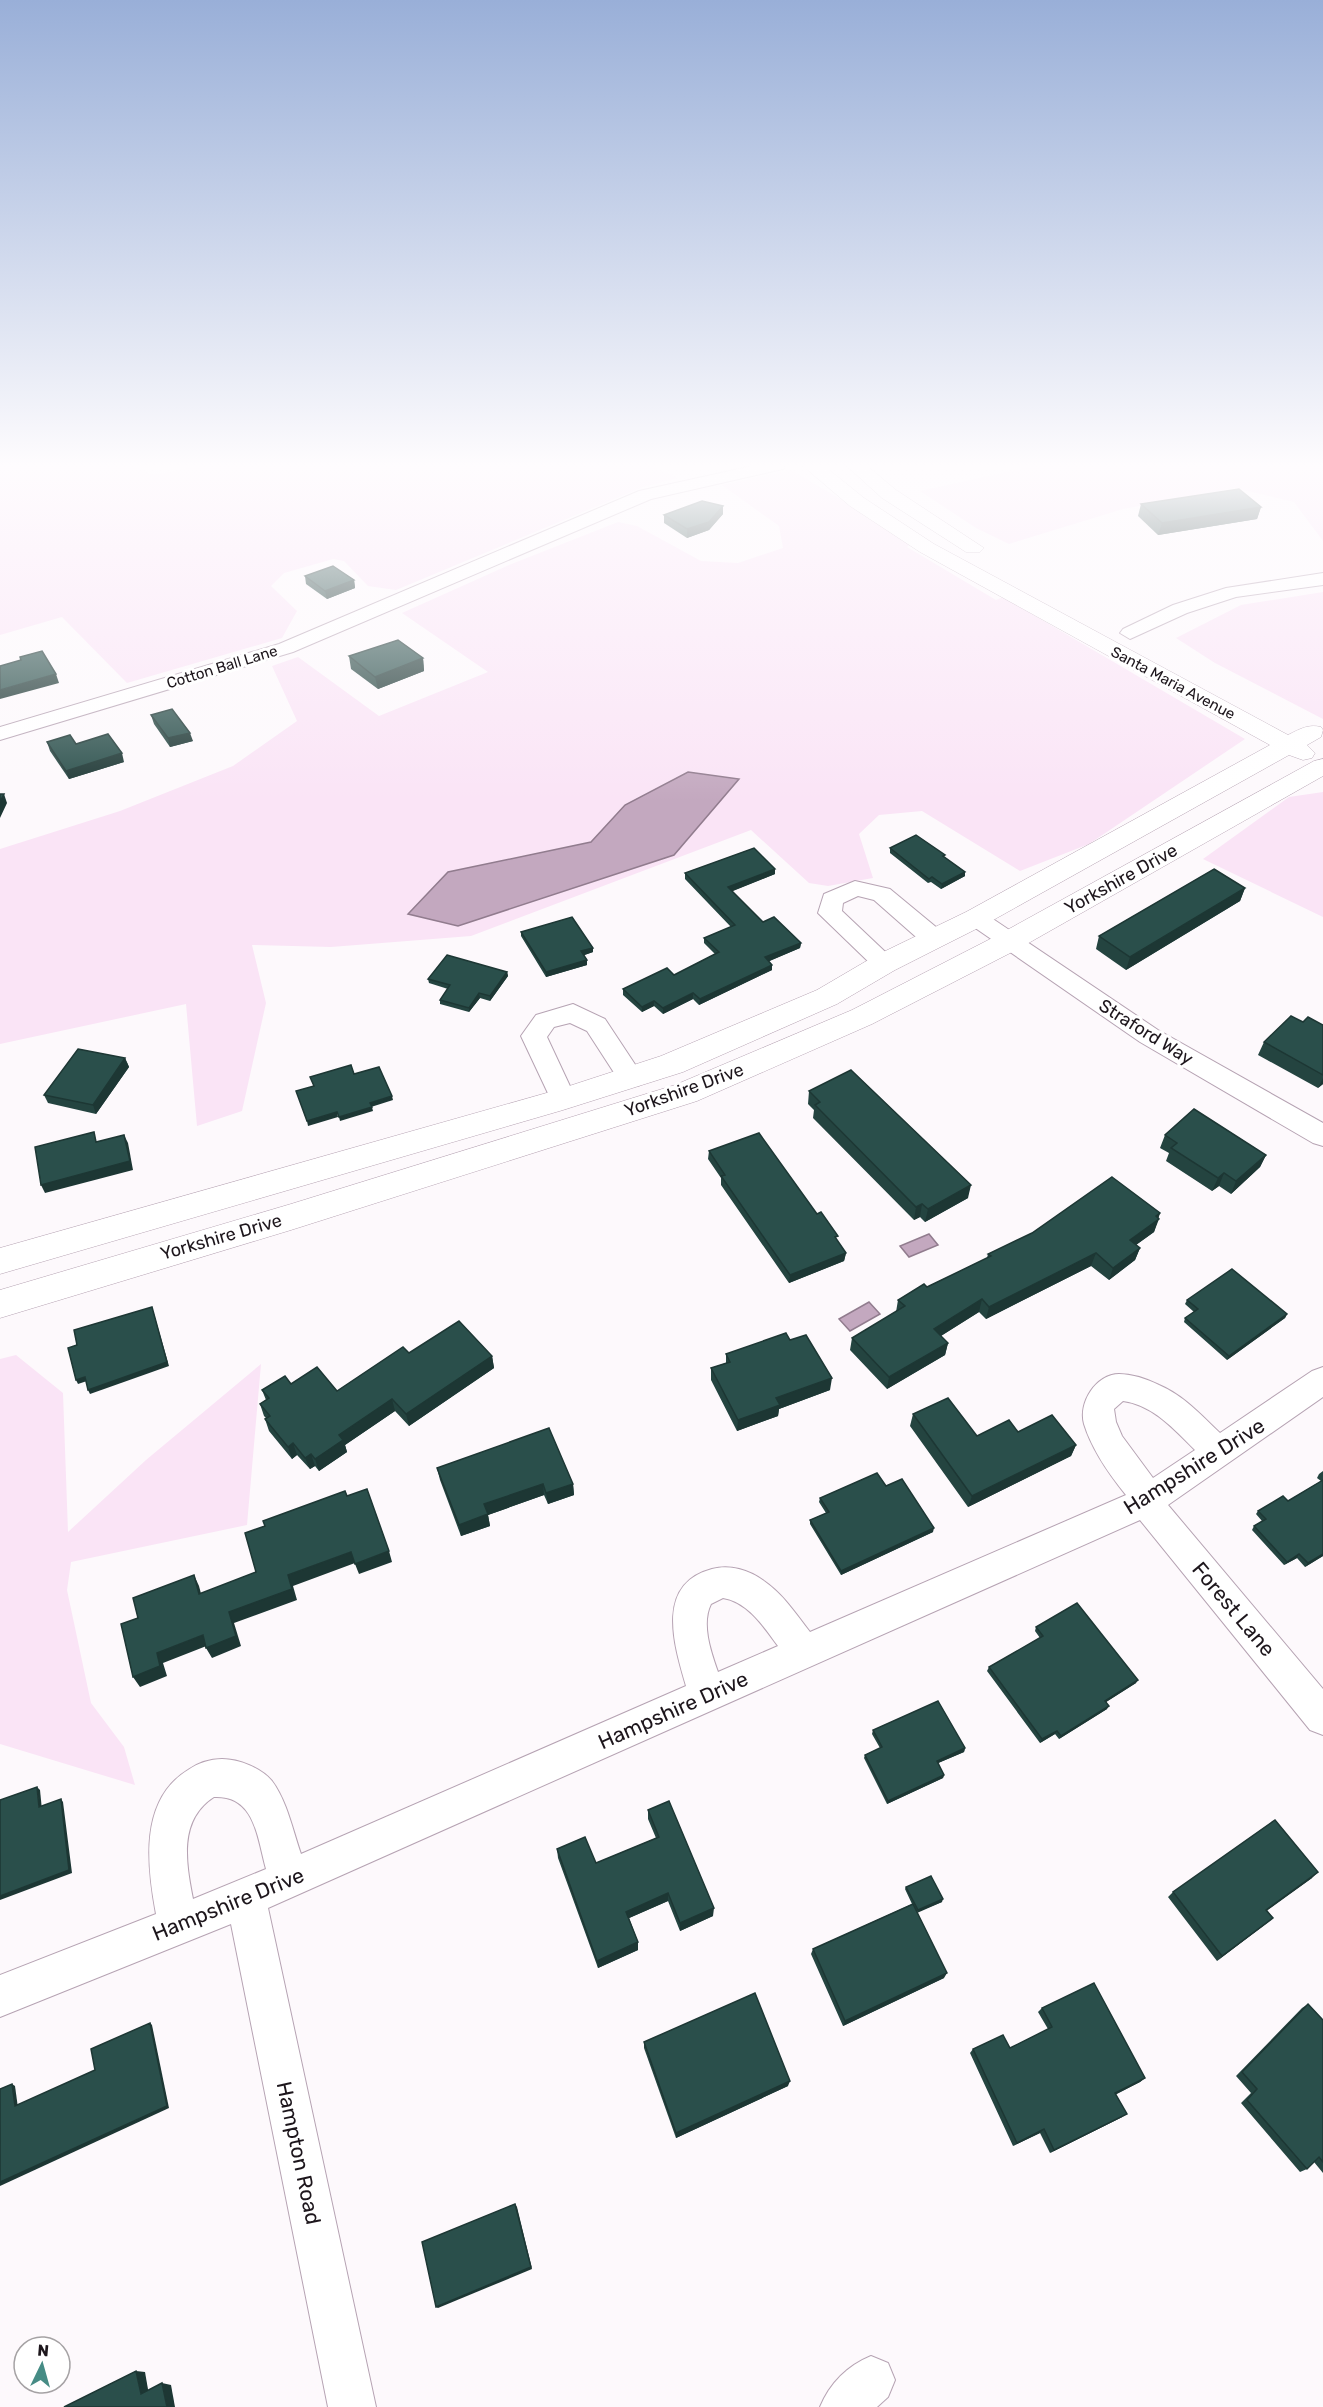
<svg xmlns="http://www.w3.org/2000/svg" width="1323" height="2407" viewBox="0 0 1323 2407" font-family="Rubik,sans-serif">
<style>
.green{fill:#fae4f6}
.water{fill:#c3a8bf;stroke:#917c8e;stroke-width:1.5}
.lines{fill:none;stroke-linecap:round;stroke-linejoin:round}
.minor-casing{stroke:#b6a3b3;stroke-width:2}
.tertiary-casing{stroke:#b6a3b3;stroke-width:1}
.minor{fill:#fff;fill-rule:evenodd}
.tertiary{fill:#fff;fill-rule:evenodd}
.wall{fill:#244440}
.shaded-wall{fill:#1d3734}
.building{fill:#2a4f4b;stroke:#1d3734;stroke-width:1.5}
.labels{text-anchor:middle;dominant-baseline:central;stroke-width:6;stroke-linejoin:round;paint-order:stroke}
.far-street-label{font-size:15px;fill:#1d161c;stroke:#fff}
.street-label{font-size:18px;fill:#1d161c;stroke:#fff}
.near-street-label{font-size:21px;fill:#1d161c;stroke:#fff}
</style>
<rect width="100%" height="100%" fill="#fdf9fc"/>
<g class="green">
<path d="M0 465H131L153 475 205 465H650L678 478 643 487 396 590 368 586 344 561 333 559 284 573 271 586 297 611 282 638 127 683 62 617 0 635Z"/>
<path d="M1038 465H1323V541L1294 502 1235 488 1123 509 1009 544 976 528 920 491Z"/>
<path d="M791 470 914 542 907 547 996 600 1003 597 1245 739 1089 844 1020 871 922 811 879 815 859 834 873 878 828 886 809 883 751 830 471 936 331 947 252 945 266 1003 242 1111 197 1126 186 1004 0 1044V849L120 811 233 766 297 721 272 666 298 657 379 716 488 672 402 613 509 565 618 522 637 526 701 561 738 563 783 548 779 526 722 485Z"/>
<path d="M1323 592V719L1215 663 1176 638 1241 605Z"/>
<path d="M1323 792V917L1203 859 1289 797Z"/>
<path d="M16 1355 63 1393 68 1532 146 1460 261 1364 247 1525 71 1562 67 1590 91 1703 124 1747 135 1785 0 1744V1359Z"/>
</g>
<g class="water">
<path d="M688 772 739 779 674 855 458 926 408 914 448 872 591 842 625 805Z"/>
<path d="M929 1234 938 1245 909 1257 900 1246Z"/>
<path d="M869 1302 880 1314 850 1331 839 1319Z"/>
</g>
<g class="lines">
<g class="minor-casing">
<g id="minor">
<path d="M757 465H785L783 469 651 499 293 652 0 740V727L279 644 639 491Z"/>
<path d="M1323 573V585L1236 597 1187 613 1130 639 1120 633 1123 629 1173 605 1226 588Z"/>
<path d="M855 881 890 889 942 932 945 938 942 944 933 946 924 944 874 900 858 896 843 903 842 911 897 963 894 969 885 971 876 969 818 913 824 894Z"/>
<path d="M976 910 984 913 1158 1030 1323 1123V1146L1313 1143 1140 1042 968 923 964 918 968 913Z"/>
<path d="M573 1004 605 1019 644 1078 640 1085 631 1087 622 1085 587 1031 570 1023 554 1027 547 1037 576 1099 572 1106 563 1109 554 1106 521 1036 536 1015Z"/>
<path d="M1323 1367V1397L1168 1505 1323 1689V1735L1310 1730 1140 1520 268 1908 376 2407H328L231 1924 0 2017V1975L156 1914C147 1866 139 1800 188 1770 198 1763 210 1759 222 1759 239 1759 261 1768 272 1781 287 1801 293 1831 301 1854L686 1686C674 1645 655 1584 712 1569 730 1564 749 1570 764 1581 783 1594 796 1614 810 1632L1126 1495C1109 1474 1092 1450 1084 1424 1078 1403 1096 1374 1119 1374 1132 1374 1147 1379 1159 1385 1183 1395 1201 1415 1220 1433L1312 1371ZM1123 1401C1153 1405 1174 1429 1195 1450L1153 1478 1122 1436 1116 1422 1114 1409ZM723 1598C748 1602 764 1627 778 1646L718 1672C711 1652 701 1624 711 1604ZM214 1797C255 1795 257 1837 266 1869L193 1899C186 1863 178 1820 214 1797Z"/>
<path d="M871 2356 888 2363 895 2380 888 2397 877 2407H820C830 2383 847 2366 871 2356Z"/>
</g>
</g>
<g class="tertiary-casing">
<g id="tertiary">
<path d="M802 465H823L864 498 934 544 1288 735C1300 729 1308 724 1321 727L1323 730 1321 737 1307 745 1315 753 1312 758 1303 760 1289 755 986 924 895 970 837 1004 683 1072 563 1110 0 1274V1248L557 1090 661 1056 817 990 875 956 966 912 1270 745 920 552 850 506Z"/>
<path d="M846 465H866L896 490 984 548 980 552H966L882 498Z"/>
<path d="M1323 759V776L1018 949 872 1024 697 1101 291 1230 0 1318V1290L291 1204 675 1085 852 1010 998 935 1314 761Z"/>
</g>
</g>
<use href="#minor" class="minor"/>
<use href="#tertiary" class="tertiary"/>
</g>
<g class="wall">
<path d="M1141 504 1261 507 1257 519 1158 535 1138 516Z"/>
<path d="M723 514 709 530 687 538 664 523V515Z"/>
<path d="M305 576 354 580 355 588 327 599 306 584Z"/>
<path d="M349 656 423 658 424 671 378 689 351 669Z"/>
<path d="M151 715 193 741 170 747 154 724Z"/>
<path d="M47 742 76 744 124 762 69 779 50 751Z"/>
<path d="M890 848 945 858 965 872V876L941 889 931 882 928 883 890 853Z"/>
<path d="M685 873 775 874 732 891 763 922 801 943 800 948 769 961 772 965V970L699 1005 693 999 663 1014 654 1006 642 1012 623 995V989L674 975 715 954 704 943V938L731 927 685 879Z"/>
<path d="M1245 888 1240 901 1126 970 1096 949 1099 936Z"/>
<path d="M521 932 593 952 584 955 587 960V965L546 977 521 936Z"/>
<path d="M507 972 508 976 490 1001 480 998 469 1012 440 1004V1000L448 989 429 983 428 979Z"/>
<path d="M1303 1022 1323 1025V1084L1318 1088 1258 1055 1264 1042Z"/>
<path d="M125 1058 129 1067 96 1114 48 1103 44 1095Z"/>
<path d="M809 1091 968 1198 925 1222 920 1217 914 1220 813 1118 814 1110 808 1104Z"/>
<path d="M1165 1135 1266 1155 1260 1167 1231 1194 1219 1186 1212 1191 1166 1161 1169 1153 1160 1148Z"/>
<path d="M709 1151 817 1214 846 1253 844 1261 789 1283 721 1185V1178L708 1159Z"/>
<path d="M1160 1213 1154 1232 1136 1245 1140 1248 1135 1260 1109 1280 1091 1266 986 1319 979 1312 941 1336 948 1343 945 1355 887 1389 850 1350 852 1338 896 1312 898 1300 927 1287 987 1258 988 1254Z"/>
<path d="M1187 1300 1287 1314 1285 1318 1227 1360 1184 1322 1185 1318 1194 1312 1185 1304Z"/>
<path d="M790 1340 830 1390 779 1409 778 1416 737 1431 711 1380V1368L726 1363V1354Z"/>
<path d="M409 1353 492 1356 494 1368 409 1426 395 1411 345 1445 347 1452 319 1471 315 1466 310 1469 297 1455 292 1459 269 1431 265 1419 266 1418 264 1416 260 1404 266 1400 262 1390 291 1384 337 1391Z"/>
<path d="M913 1414 977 1436 1018 1432 1076 1445 1071 1456 968 1507 910 1426Z"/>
<path d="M437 1468 573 1484 574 1495 548 1504 544 1495 488 1515 490 1526 461 1536 440 1480Z"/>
<path d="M1323 1471V1556L1305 1567 1297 1558 1284 1565 1252 1530 1254 1526 1262 1521 1256 1514 1258 1511 1288 1501 1321 1481 1317 1478 1319 1474Z"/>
<path d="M820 1498 933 1532 841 1575 810 1524V1520L826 1513 819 1502Z"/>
<path d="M1036 1627 1136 1683 1106 1702 1107 1709 1059 1739 1055 1734 1040 1743 987 1671 989 1667 1040 1638 1035 1631Z"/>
<path d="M873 1730 965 1748 964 1752 938 1763 944 1775 943 1778 887 1804 864 1758 865 1755 880 1748 872 1734Z"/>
<path d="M648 1810 713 1916 680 1931 668 1901 629 1918 638 1942V1950L598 1968 558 1858 557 1849 596 1863 656 1838 648 1819Z"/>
<path d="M1312 1878 1267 1910 1273 1918 1217 1961 1168 1897 1173 1892Z"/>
<path d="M906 1887 942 1902 917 1912 944 1978 843 2026 811 1954 813 1949 912 1904 905 1889Z"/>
<path d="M1308 2004 1323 2020V2173L1314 2162 1307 2169 1300 2172 1241 2103 1251 2093 1236 2076 1302 2008Z"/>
<path d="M1042 2008 1145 2078 1140 2082 1116 2094 1122 2117 1050 2153 1040 2133 1013 2146 970 2053 973 2049 1010 2048 1048 2029 1038 2012Z"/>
<path d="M644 2042 788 2086 676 2138 644 2048Z"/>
</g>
<g class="shaded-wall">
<path d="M723 506V514L709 530 687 538V529Z"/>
<path d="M1261 507 1257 519 1158 535 1162 523Z"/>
<path d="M354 580 355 588 327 599 325 591Z"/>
<path d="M423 658 424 671 378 689 375 677Z"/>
<path d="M56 674 59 683 0 699V690Z"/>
<path d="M190 733 193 741 170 747 168 738Z"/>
<path d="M122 753 124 762 69 779 66 771Z"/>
<path d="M4 794 7 803 0 818V802Z"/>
<path d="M775 869V874L728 893V887Z"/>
<path d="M965 872V876L941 889 942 884Z"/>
<path d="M1245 888 1240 901 1126 970 1130 957Z"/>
<path d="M801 943 800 948 765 963V957Z"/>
<path d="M593 948V952L582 956 581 951Z"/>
<path d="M587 960V965L546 977V972Z"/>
<path d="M772 965V970L699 1005 700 999Z"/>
<path d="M507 972 508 976 490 1001V996Z"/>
<path d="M479 993 480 998 469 1012V1008Z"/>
<path d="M693 993V999L663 1014V1008Z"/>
<path d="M654 1001V1006L642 1012V1007Z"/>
<path d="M125 1058 129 1067 96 1114 93 1105Z"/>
<path d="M1323 1078V1084L1318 1088Z"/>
<path d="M392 1096 393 1100 371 1107 370 1103Z"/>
<path d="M372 1107 373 1111 340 1121 339 1117Z"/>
<path d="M337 1112 338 1117 308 1126 307 1121Z"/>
<path d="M124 1135 128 1143 133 1170 45 1193 41 1185Z"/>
<path d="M1266 1155 1260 1167 1231 1194 1236 1181Z"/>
<path d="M1224 1173 1219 1186 1212 1191 1218 1178Z"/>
<path d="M971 1185 968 1198 925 1222 928 1209Z"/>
<path d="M922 1204 920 1217 914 1220 916 1207Z"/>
<path d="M1160 1213 1157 1221 1159 1219 1154 1232 1126 1252 1130 1240Z"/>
<path d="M1140 1248 1135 1260 1109 1280 1113 1268Z"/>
<path d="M846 1253 844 1261 789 1283 790 1275Z"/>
<path d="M1096 1253 1091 1266 986 1319 989 1307Z"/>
<path d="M982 1299 979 1312 931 1342 934 1329Z"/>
<path d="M152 1307 169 1366 90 1394 88 1390Z"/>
<path d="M1287 1314 1285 1318 1227 1360 1229 1356Z"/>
<path d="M948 1343 945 1355 887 1389 889 1377Z"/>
<path d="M492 1356 494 1368 409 1426 406 1414Z"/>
<path d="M85 1377 87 1381 78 1384 76 1380Z"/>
<path d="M832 1378 830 1390 779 1409 778 1416 737 1431 738 1420 776 1398Z"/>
<path d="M392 1399 395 1411 345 1445 347 1452 319 1471 315 1459 339 1435Z"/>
<path d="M293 1443 297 1455 292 1459 288 1447Z"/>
<path d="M1076 1445 1071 1456 968 1507 972 1496Z"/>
<path d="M311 1454 315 1466 310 1469 305 1458Z"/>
<path d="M543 1484 544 1495 488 1515 490 1526 461 1536 459 1525 484 1504Z"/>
<path d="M573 1484 574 1495 548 1504 546 1493Z"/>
<path d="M934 1528 933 1532 841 1575V1571Z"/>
<path d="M389 1551 392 1562 359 1574 355 1564Z"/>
<path d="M351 1552 355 1563 293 1586 297 1600 234 1623 241 1646 212 1658 206 1648 229 1612 288 1575Z"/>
<path d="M1299 1554 1297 1558 1284 1565 1287 1562Z"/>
<path d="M1323 1554V1556L1305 1567 1308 1563Z"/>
<path d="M194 1575 199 1586 204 1605 199 1594Z"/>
<path d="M203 1635 209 1645 163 1663 167 1676 140 1687 133 1677 157 1653Z"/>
<path d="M1138 1680 1136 1683 1103 1704 1105 1701Z"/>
<path d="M1109 1706 1107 1709 1059 1739 1061 1736Z"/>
<path d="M1057 1731 1055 1734 1040 1743 1042 1739Z"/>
<path d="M965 1748 964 1752 936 1764 937 1761Z"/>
<path d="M944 1775 943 1778 887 1804 888 1801Z"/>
<path d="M37 1787 40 1790 42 1810 39 1807Z"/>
<path d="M61 1799 63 1802 72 1873 0 1900V1904V1896Z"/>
<path d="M1318 1872 1312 1878 1261 1915 1266 1910Z"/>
<path d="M668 1893V1901L627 1919 626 1912Z"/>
<path d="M943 1899 942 1902 917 1913 918 1910Z"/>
<path d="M714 1908 713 1916 680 1931V1923Z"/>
<path d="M1273 1918 1267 1923 1217 1961 1222 1956Z"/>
<path d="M638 1942V1950L598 1968 597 1961Z"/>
<path d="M947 1973 944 1978 843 2026 845 2021Z"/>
<path d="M150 2023 152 2025 169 2108 0 2186V2182Z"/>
<path d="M1145 2078 1140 2082 1111 2097 1115 2093Z"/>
<path d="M790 2081 788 2086 676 2138V2133Z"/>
<path d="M12 2084 15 2086 18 2108 15 2106Z"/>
<path d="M1127 2114 1122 2117 1050 2153 1054 2150Z"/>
<path d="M1044 2129 1040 2133 1013 2146 1017 2143Z"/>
<path d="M515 2204 517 2207 532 2269 438 2308 436 2307Z"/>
<path d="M136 2371 145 2372 149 2395 141 2394Z"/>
<path d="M162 2383 171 2385 175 2407H167Z"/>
</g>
<g class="building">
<path d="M1239 489 1261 507 1162 523 1141 504Z"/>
<path d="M702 501 723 506 709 522 687 529 664 515Z"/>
<path d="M333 566 354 580 325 591 305 576Z"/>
<path d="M398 640 423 658 375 677 349 656Z"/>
<path d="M42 651 56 674 0 690V666L21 660 20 657Z"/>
<path d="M172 709 190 733 168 738 151 715Z"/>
<path d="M108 734 122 753 66 771 47 742 70 735 76 744Z"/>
<path d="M0 794H4L0 802Z"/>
<path d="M916 835 945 855 943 856 965 872 942 884 932 877 929 879 890 848Z"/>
<path d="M754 848 775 869 728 887 763 922 774 917 801 943 765 957 772 965 700 999 693 993 663 1008 654 1001 642 1007 623 989 667 968 674 975 719 952 704 938 735 925 685 873Z"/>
<path d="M1214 869 1245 888 1130 957 1099 936Z"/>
<path d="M572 917 593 948 581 951 587 960 546 972 521 932Z"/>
<path d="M447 955 507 972 490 996 479 993 469 1008 440 1000 450 985 428 979Z"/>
<path d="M1291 1016 1303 1022 1308 1017 1323 1025V1075L1264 1042Z"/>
<path d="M78 1049 125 1058 93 1105 44 1095Z"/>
<path d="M351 1065 354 1074 379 1067 392 1096 370 1103 372 1107 339 1117 337 1112 307 1121 296 1091 314 1086 310 1077Z"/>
<path d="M851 1070 971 1185 928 1209 922 1204 916 1207 815 1105 820 1102 809 1091Z"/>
<path d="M1194 1109 1266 1155 1236 1181 1224 1173 1218 1178 1171 1148 1177 1143 1165 1135Z"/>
<path d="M94 1132 96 1142 124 1135 130 1161 41 1185 35 1147Z"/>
<path d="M759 1133 817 1214 821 1212 838 1236 835 1237 846 1253 790 1275 721 1176 725 1175 709 1151Z"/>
<path d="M1112 1177 1160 1213 1156 1216 1159 1219 1130 1240 1140 1248 1113 1268 1096 1253 989 1307 982 1299 934 1329 948 1343 889 1377 852 1338 905 1306 898 1300 924 1284 927 1287 991 1256 988 1254 1032 1233Z"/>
<path d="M1232 1269 1287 1314 1229 1356 1185 1318 1198 1309 1187 1300Z"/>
<path d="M152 1307 167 1362 88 1390 85 1377 76 1380 68 1348 77 1345 74 1330Z"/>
<path d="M459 1321 492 1356 406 1414 392 1399 339 1435 343 1440 315 1459 311 1454 305 1458 293 1443 288 1447 265 1419 270 1416 260 1404 269 1398 262 1390 285 1376 291 1384 317 1367 337 1391 403 1347 409 1353Z"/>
<path d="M786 1333 790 1340 806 1335 832 1378 776 1398 780 1405 738 1420 711 1368 730 1362 726 1354Z"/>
<path d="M948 1398 977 1436 1009 1420 1018 1432 1052 1415 1076 1445 972 1496 913 1414Z"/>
<path d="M549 1428 573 1484 546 1493 543 1484 484 1504 488 1514 459 1525 437 1468Z"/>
<path d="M877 1473 886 1486 902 1479 934 1528 841 1571 810 1520 829 1512 820 1498Z"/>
<path d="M1323 1480V1554L1308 1563 1299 1554 1287 1562 1254 1526 1266 1519 1258 1511 1283 1496 1288 1501Z"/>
<path d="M367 1489 389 1551 355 1564 351 1552 288 1575 292 1589 229 1612 236 1636 206 1648 203 1635 157 1653 160 1666 133 1677 121 1624 138 1618 133 1598 194 1575 199 1594 256 1572 245 1533 265 1526 263 1521 345 1491 347 1496Z"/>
<path d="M1077 1603 1138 1680 1105 1701 1109 1706 1061 1736 1057 1731 1042 1739 989 1667 1043 1636 1036 1627Z"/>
<path d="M938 1701 965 1748 937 1761 944 1775 888 1801 865 1755 882 1747 873 1730Z"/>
<path d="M37 1787 39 1807 61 1799 69 1870 0 1896V1800Z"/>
<path d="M669 1801 714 1908 680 1923 668 1893 626 1912 638 1942 597 1961 557 1849 585 1837 596 1863 659 1837 648 1810Z"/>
<path d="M1275 1820 1318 1872 1266 1910 1273 1918 1222 1956 1173 1892Z"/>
<path d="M931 1876 943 1899 918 1910 906 1887Z"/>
<path d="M913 1904 947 1973 845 2021 813 1949Z"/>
<path d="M1094 1983 1145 2078 1115 2093 1127 2114 1054 2150 1044 2129 1017 2143 973 2049 1003 2035 1010 2048 1052 2027 1042 2008Z"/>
<path d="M755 1993 790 2081 676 2133 644 2042Z"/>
<path d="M1308 2004 1323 2020V2162L1319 2157 1307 2169 1247 2100 1257 2089 1242 2072Z"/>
<path d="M150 2023 167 2106 0 2182V2089L12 2084 15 2106 95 2070 91 2049Z"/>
<path d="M515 2204 531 2267 436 2307 422 2242Z"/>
<path d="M136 2371 141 2394 162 2383 167 2407H64Z"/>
</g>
<linearGradient id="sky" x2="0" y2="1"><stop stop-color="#99afd8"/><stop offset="0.58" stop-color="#fefcfe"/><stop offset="1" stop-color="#fefcfe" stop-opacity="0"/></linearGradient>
<rect width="1323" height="802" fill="url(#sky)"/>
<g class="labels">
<g class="far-street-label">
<text transform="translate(222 667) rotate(-17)">Cotton Ball Lane</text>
<text transform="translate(1173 683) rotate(28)">Santa Maria Avenue</text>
</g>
<g class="street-label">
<text transform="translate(1121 879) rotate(-29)">Yorkshire Drive</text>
<text transform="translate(1146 1032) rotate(32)">Straford Way</text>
<text transform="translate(684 1090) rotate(-20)">Yorkshire Drive</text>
<text transform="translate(221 1237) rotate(-16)">Yorkshire Drive</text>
</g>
<g class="near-street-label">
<text transform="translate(1194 1466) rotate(-32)">Hampshire Drive</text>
<text transform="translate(1234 1609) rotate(50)">Forest Lane</text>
<text transform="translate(673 1710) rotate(-24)">Hampshire Drive</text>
<text transform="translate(228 1904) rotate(-22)">Hampshire Drive</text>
<text transform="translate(299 2153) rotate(78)">Hampton Road</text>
</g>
</g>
<g transform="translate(42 2365) rotate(5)"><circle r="28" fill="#ffffff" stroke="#a5a2a4" stroke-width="1.5"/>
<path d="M0-4.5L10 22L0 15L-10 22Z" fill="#468c85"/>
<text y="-9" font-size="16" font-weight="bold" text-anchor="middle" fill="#1d161c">N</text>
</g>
</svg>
